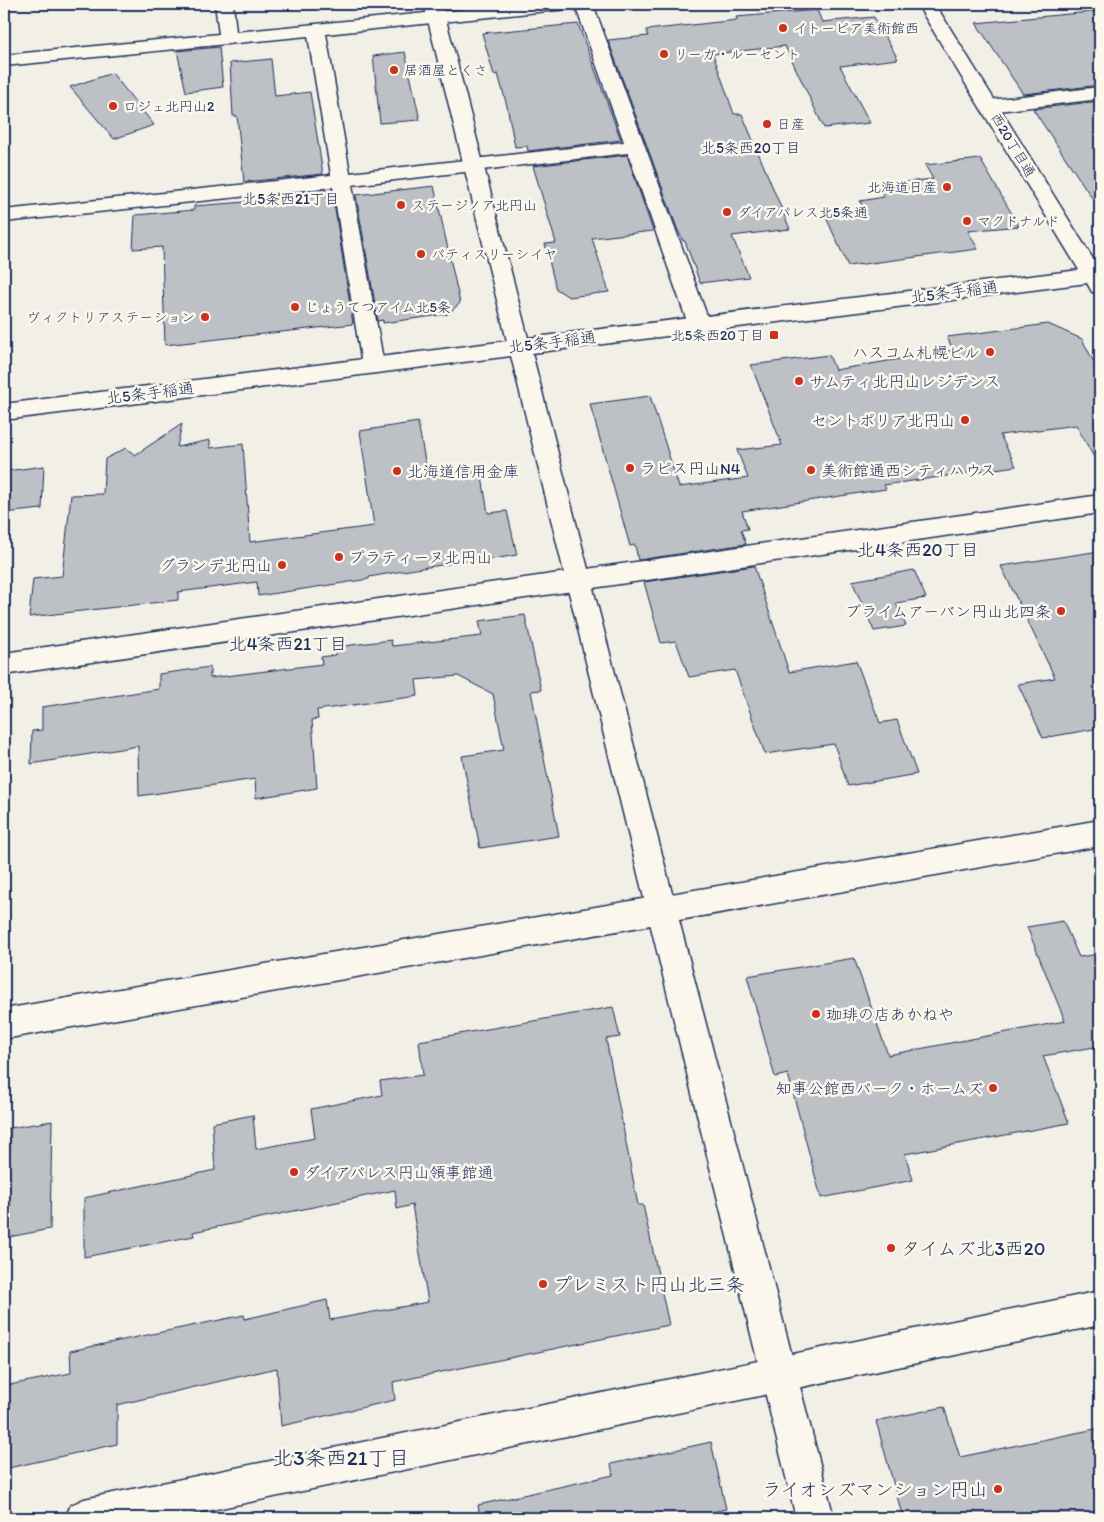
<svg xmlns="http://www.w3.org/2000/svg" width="1104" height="1522" viewBox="0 0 1104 1522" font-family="Itim,'Klee One',sans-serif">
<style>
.building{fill:#bdc0c4;stroke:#1b2f5e}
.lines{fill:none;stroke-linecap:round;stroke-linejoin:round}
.street-casing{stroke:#1b2f5e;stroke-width:3}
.secondary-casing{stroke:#1b2f5e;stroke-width:3}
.street{fill:#fbf7ec;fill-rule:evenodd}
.secondary{fill:#fbf7ec;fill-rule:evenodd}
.poi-dot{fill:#c8321e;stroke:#fbf7ec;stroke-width:2}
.labels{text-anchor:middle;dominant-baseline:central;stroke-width:5;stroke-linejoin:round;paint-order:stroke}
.far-poi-label{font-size:14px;fill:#1b2f5e;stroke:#fbf7ec;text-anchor:start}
.far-street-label{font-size:14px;fill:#1b2f5e;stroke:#fbf7ec}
.far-neighbourhood-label{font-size:15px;fill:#1b2f5e;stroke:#fbf7ec}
.street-label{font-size:16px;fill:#1b2f5e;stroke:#fbf7ec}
.poi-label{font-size:16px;fill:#1b2f5e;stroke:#fbf7ec;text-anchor:start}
.neighbourhood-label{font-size:18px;fill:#1b2f5e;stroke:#fbf7ec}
.near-poi-label{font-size:19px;fill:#1b2f5e;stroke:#fbf7ec;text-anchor:start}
.near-neighbourhood-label{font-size:21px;fill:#1b2f5e;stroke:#fbf7ec}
</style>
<rect width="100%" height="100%" fill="#f2efe6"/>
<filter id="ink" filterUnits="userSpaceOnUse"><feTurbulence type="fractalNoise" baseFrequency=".02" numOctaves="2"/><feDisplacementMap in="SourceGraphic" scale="10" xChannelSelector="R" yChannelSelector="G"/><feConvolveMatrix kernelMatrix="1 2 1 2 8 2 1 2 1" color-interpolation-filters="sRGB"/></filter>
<g filter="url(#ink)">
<g class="building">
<path d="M817 10 822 22 874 17 898 59 840 66 870 123 824 128 785 46 713 54 734 114H742L790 229 732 236 749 277 700 283 685 241H683L677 228 608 40 648 36 646 30 737 20 736 17Z"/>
<path d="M1100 11V85L1023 94 976 23Z"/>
<path d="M578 24 621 140 528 151 527 146 515 147 507 106 498 74 494 75 482 33Z"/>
<path d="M219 47 223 87 186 92 177 51Z"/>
<path d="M405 52 420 120 380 123 373 56Z"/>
<path d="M271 59 275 96 310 92 323 174 244 182 237 116H233L230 63Z"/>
<path d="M112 73 154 125 114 139 70 87Z"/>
<path d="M1100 101V210L1033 109Z"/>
<path d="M627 155 653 231 592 238 609 292 569 297 556 289 545 244 556 243 533 166Z"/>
<path d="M980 159 1019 226 968 231 978 249 848 266 825 215 864 211 860 201 884 197 879 185 933 179 925 165Z"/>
<path d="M434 186 460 303 448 314 383 323V320L378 321 356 195Z"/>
<path d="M326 190 327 198 333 197 353 324 165 345 162 247 133 249 135 215 194 210V206L246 202V198Z"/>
<path d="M1048 324 1082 339 1100 374V468L1076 425 1000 435 1016 466 884 485 886 489 742 511 748 529 741 530 746 544 638 560 635 545 630 546 590 404 650 396 679 487 748 478 737 450 782 445 751 365 829 355 835 370 953 350 947 337Z"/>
<path d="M418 422 428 478 481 471 488 513 507 511 517 555 487 560 486 558 409 570 369 577V579L258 596 257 582 178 592V600L29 617 33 579 62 576 71 495 103 494 105 459 126 448 135 455 182 424 177 447 210 440V448L243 444 250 542 374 526 360 431Z"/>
<path d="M44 466 42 509 4 513 7 471Z"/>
<path d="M1100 551V728L1043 738 1018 684 1055 678 1001 566Z"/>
<path d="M754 566 789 672 856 661 880 723 897 720 917 774 848 786 834 744 765 754 735 670 689 677 676 641 661 643 644 582Z"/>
<path d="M914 570 926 598 896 603 906 626 874 631 852 581Z"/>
<path d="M525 615 541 690 531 691 559 836 480 848 462 756 504 750 493 694 458 676 416 680 418 696 317 710 318 719 312 720 317 788 256 798 255 779 139 796 138 746 31 764 32 731 42 730V707L159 689V674L210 667V678L322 664 321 657 335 655 336 647 391 640 392 646 482 636 479 621Z"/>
<path d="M1063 921 1079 957 1100 954V1046L1043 1056 1069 1123 905 1154 913 1180 821 1198 788 1074 775 1077 747 976 854 958 888 1055 1065 1021 1027 927Z"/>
<path d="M613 1007 620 1037 606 1039 638 1205H643L669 1325 393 1382 395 1400 281 1426 277 1368 117 1405V1444L4 1469V1386L71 1373 70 1351 244 1315 245 1319 327 1300 330 1320 428 1302 412 1205 397 1209 395 1190 193 1232 194 1236 84 1257V1198L215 1170 212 1123 253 1115 256 1149 315 1138 311 1109 382 1095 380 1081 423 1075 419 1041Z"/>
<path d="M52 1121 50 1229 4 1238V1129Z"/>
<path d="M944 1407 960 1457 1100 1428V1518H903L876 1421Z"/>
<path d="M711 1442 726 1509 683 1518H480L478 1505 613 1475 611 1464Z"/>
</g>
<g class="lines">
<g class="street-casing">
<g id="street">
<path d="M215 4H233L236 32 517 4H593L710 324 707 329 699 331 691 329 688 324 628 153 352 185 384 365 381 370 373 373 365 370 362 365 333 187 4 222V210L331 175 308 36 4 66V55L219 34ZM575 5 624 142 350 173 326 34 567 9 573 8Z"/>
<path d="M1100 87V99L989 112 982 110 980 106 982 102 989 100Z"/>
<path d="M1100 495V513L4 675V653Z"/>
<path d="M1100 820V846L4 1039V1009Z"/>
<path d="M1100 1291V1325L173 1518H65L71 1505 84 1499Z"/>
</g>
</g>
<g class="secondary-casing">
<path id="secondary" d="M424 4H442L528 338 1079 270 917 4H935L1098 267H1100V294L1092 292 1087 283 532 353 834 1518H796L511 356 4 420V404L507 341Z"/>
</g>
<use href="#street" class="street"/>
<use href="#secondary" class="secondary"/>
</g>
</g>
<g class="poi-dot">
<circle cx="783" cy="28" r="5"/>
<circle cx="664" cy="54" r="5"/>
<circle cx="394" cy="70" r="5"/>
<circle cx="113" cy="106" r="5"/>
<circle cx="767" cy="124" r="5"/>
<circle cx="947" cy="187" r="5"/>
<circle cx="401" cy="205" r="5"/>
<circle cx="727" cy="212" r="5"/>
<circle cx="967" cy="221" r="5"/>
<circle cx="421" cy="254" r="5"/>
<circle cx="295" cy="307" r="5"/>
<circle cx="205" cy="317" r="5"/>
<rect x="769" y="330" width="10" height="10" rx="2.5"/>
<circle cx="990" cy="352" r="5"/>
<circle cx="799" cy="381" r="5"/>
<circle cx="965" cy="420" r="5"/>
<circle cx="630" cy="468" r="5"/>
<circle cx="811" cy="470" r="5"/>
<circle cx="397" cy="471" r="5"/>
<circle cx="339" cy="557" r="5"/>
<circle cx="282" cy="565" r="5"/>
<circle cx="1061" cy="611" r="5"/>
<circle cx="816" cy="1014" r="5"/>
<circle cx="993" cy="1088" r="5"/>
<circle cx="294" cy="1172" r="5"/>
<circle cx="891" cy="1248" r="5"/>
<circle cx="543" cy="1284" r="5"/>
<circle cx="998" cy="1489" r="5"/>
</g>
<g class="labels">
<g class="far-poi-label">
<text x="793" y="28">イトーピア美術館西</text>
<text x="674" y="54">リーガ・ルーセント</text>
<text x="404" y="70">居酒屋とくさ</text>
<text x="123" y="106">ロジェ北円山2</text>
<text x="777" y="124">日産</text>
<text x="937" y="187" text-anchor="end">北海道日産</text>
<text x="411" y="205">ステージノア北円山</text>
<text x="737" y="212">ダイアパレス北5条通</text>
<text x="977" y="221">マクドナルド</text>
<text x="431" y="254">パティスリーシイヤ</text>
<text x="305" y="307">じょうてつアイム北5条</text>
<text x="195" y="317" text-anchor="end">ヴィクトリアステーション</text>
<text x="764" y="335" text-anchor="end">北5条西20丁目</text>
</g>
<g class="far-street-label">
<text transform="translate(1013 145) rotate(59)">西20丁目通</text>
</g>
<g class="far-neighbourhood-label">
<text x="751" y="148">北5条西20丁目</text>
<text x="291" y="199">北5条西21丁目</text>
</g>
<g class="street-label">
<text transform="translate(954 292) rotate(-7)">北5条手稲通</text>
<text transform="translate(552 342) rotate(-7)">北5条手稲通</text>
<text transform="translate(150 393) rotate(-7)">北5条手稲通</text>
</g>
<g class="poi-label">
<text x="980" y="352" text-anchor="end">ハスコム札幌ビル</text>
<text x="809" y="381">サムティ北円山レジデンス</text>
<text x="955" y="420" text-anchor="end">セントポリア北円山</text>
<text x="640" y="468">ラピス円山N4</text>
<text x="821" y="470">美術館通西シティハウス</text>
<text x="407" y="471">北海道信用金庫</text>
<text x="349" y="557">プラティーヌ北円山</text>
<text x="272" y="565" text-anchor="end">グランデ北円山</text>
<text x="1051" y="611" text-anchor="end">プライムアーバン円山北四条</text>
<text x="826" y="1014">珈琲の店あかねや</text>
<text x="983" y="1088" text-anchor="end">知事公館西パーク・ホームズ</text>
<text x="304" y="1172">ダイアパレス円山領事館通</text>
</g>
<g class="neighbourhood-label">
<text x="918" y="550">北4条西20丁目</text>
<text x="288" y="644">北4条西21丁目</text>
</g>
<g class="near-poi-label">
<text x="901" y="1248">タイムズ北3西20</text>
<text x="553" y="1284">プレミスト円山北三条</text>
<text x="988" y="1489" text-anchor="end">ライオンズマンション円山</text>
</g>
<g class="near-neighbourhood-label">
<text x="341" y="1457">北3条西21丁目</text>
</g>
</g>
<rect width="1104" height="1522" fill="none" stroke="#fbf7ec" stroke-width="20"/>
<rect x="10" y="10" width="1084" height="1502" fill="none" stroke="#1b2f5e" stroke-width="2" filter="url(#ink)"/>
</svg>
